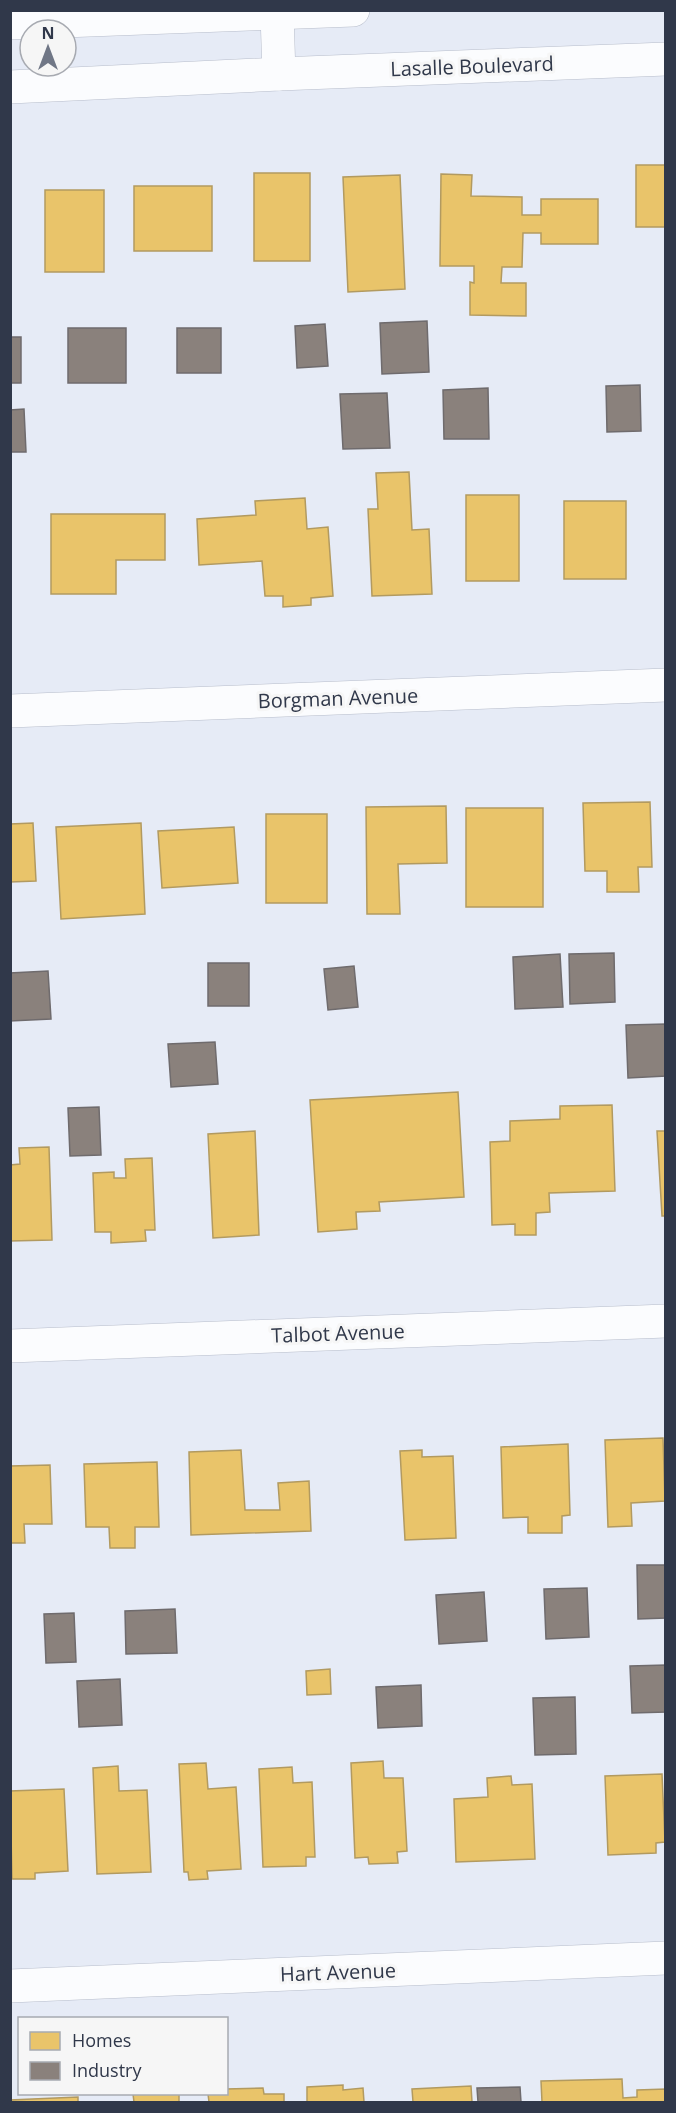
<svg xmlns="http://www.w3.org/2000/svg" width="676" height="2113" viewBox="0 0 676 2113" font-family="'Open Sans',sans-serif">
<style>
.homes{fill:#e9c46a;stroke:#b29a60;stroke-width:1.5}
.industry{fill:#8a817c;stroke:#6f6b6d;stroke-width:1.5}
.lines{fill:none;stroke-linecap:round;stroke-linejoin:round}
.minor-casing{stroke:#b7bdcb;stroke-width:34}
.minor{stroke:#fbfcfe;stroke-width:33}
.labels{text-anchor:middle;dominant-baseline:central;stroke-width:6;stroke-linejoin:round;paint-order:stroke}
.street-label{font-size:20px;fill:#30384a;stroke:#f6f6f6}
</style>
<rect width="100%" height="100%" fill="#e6ebf6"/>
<g class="homes">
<rect x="636" y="165" width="30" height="62"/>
<rect x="254" y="173" width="56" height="88"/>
<path d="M441 174 472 175 471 196 522 197V215H541V199H598V244H541V233H523L522 267H502L501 283H526V316L470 315V282L474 283V266H440Z"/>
<path d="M400 175 405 289 348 292 343 177Z"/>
<rect x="134" y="186" width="78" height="65"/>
<rect x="45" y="190" width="59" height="82"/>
<path d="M409 472 412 530 429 529 432 594 372 596 368 509H378L376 473Z"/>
<rect x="466" y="495" width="53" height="86"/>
<path d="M305 498 307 529 328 527 333 596 311 598V605L283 607V596H265L262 561 199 565 197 519 256 515 255 501Z"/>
<rect x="564" y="501" width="62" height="78"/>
<path d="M51 514H165V560H116V594H51Z"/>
<path d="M650 802 652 867H638L639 892H607V871H585L583 803Z"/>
<path d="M446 806 447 863 398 864 400 914H367L366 807Z"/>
<rect x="466" y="808" width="77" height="99"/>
<rect x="266" y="814" width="61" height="89"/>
<path d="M33 823 36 881 10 882V824Z"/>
<path d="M141 823 145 914 61 919 56 827Z"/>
<path d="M234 827 238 883 162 888 158 831Z"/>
<path d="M458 1092 464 1197 379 1202 380 1211 356 1212 357 1229 318 1232 310 1100Z"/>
<path d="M612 1105 615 1191 549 1193 550 1212 536 1213V1235H515V1224L492 1225 490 1142 510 1141V1121L560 1119V1106Z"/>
<path d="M255 1131 259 1235 213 1238 208 1134Z"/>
<path d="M657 1131H666V1216H662Z"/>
<path d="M49 1147 52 1240 10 1241V1165L20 1164 19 1148Z"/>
<path d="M152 1158 155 1230H145L146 1241 111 1243V1232H95L93 1173 114 1172V1178H126L125 1159Z"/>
<path d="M663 1438 665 1501 631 1503 632 1526 608 1527 605 1440Z"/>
<path d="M568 1444 570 1515 562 1516V1533H528V1517L503 1518 501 1447Z"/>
<path d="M241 1450 245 1510H280L278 1483 309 1481 311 1531 191 1535 189 1452Z"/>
<path d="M422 1450V1457L453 1456 456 1538 405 1540 400 1451Z"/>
<path d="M157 1462 159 1527H135V1548H110L109 1527H86L84 1464Z"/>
<path d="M50 1465 52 1524H24L25 1543H10V1466Z"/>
<path d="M330 1669 331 1694 307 1695 306 1671Z"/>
<path d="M383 1761 384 1778H403L407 1851 397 1852 398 1863 369 1864 368 1857 355 1858 351 1763Z"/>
<path d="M206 1763 208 1789 236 1787 241 1869 207 1871 208 1879 189 1880 188 1872H184L179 1764Z"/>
<path d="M118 1766 119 1791 147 1790 151 1872 97 1874 93 1768Z"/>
<path d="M292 1767 293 1783 312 1782 315 1857H306V1866L263 1867 259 1769Z"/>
<path d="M662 1774 665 1842 656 1843V1853L608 1855 605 1776Z"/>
<path d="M511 1776 512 1785 532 1784 535 1859 456 1862 454 1799 488 1797 487 1778Z"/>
<path d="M64 1789 68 1871 35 1873V1879H12L10 1791Z"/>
<path d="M622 2079 623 2098 637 2097V2090L666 2089V2102H542L541 2081Z"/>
<path d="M343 2085V2090L363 2088 364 2102H307V2087Z"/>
<path d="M471 2086 472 2102H413L412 2089Z"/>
<path d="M263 2088 264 2094H284V2102H209L208 2094H226V2089Z"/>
<path d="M133 2094H179V2102H114H134Z"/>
<path d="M78 2097V2102H10V2100Z"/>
</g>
<g class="industry">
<path d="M427 321 429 372 382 374 380 323Z"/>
<path d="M325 324 328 366 297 368 295 326Z"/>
<rect x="68" y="328" width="58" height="55"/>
<rect x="177" y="328" width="44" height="45"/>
<rect x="10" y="337" width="11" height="46"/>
<path d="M640 385 641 431 607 432 606 386Z"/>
<path d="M488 388 489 439H444L443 390Z"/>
<path d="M387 393 390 448 343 449 340 394Z"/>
<path d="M24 409 26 452H10V410Z"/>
<path d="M614 953 615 1002 570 1004 569 954Z"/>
<path d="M560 954 563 1007 515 1009 513 957Z"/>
<rect x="208" y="963" width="41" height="43"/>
<path d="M354 966 358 1007 328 1010 324 969Z"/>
<path d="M48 971 51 1019 10 1021V973Z"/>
<path d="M666 1024V1076L628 1078 626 1025Z"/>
<path d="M215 1042 218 1084 171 1087 168 1044Z"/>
<path d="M99 1107 101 1155 70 1156 68 1108Z"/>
<path d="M637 1565H666V1618L638 1619Z"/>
<path d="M587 1588 589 1637 546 1639 544 1589Z"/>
<path d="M484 1592 487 1641 439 1644 436 1595Z"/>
<path d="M175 1609 177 1653 126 1654 125 1611Z"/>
<path d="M74 1613 76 1662 46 1663 44 1614Z"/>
<path d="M666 1665V1712L632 1713 630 1666Z"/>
<path d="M120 1679 122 1725 79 1727 77 1681Z"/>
<path d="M421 1685 422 1726 378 1728 376 1687Z"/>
<path d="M575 1697 576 1754 535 1755 533 1698Z"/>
<path d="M520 2087 521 2102H478L477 2088Z"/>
</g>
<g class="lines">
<g class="minor-casing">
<g id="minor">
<path d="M277 14 279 74"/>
<path d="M10 23 353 10"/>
<path d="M10 87 279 74 666 59"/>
<path d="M10 711 666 685"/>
<path d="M10 1346 666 1321"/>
<path d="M10 1986 666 1958"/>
</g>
</g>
<use href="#minor" class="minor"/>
</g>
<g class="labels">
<g class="street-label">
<text transform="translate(472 66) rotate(-2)">Lasalle Boulevard</text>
<text transform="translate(338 698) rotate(-2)">Borgman Avenue</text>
<text transform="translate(338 1333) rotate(-2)">Talbot Avenue</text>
<text transform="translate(338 1972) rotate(-2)">Hart Avenue</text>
</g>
</g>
<rect width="676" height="2113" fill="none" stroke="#30384a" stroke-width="24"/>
<rect x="18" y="2017" width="210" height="78" fill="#f6f6f6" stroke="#a7aab1" stroke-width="1.5"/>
<rect x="30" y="2032" width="30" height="18" fill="#e9c46a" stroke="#a7aab1" stroke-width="1.5"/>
<text x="72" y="2047" font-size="18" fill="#30384a">Homes</text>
<rect x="30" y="2062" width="30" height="18" fill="#8a817c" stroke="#a7aab1" stroke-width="1.5"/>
<text x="72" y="2077" font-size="18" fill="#30384a">Industry</text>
<g transform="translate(48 48)"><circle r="28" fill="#f6f6f6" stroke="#a7aab1" stroke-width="1.5"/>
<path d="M0-4.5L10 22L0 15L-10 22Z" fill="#707786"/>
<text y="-9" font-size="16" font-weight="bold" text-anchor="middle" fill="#30384a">N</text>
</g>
</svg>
